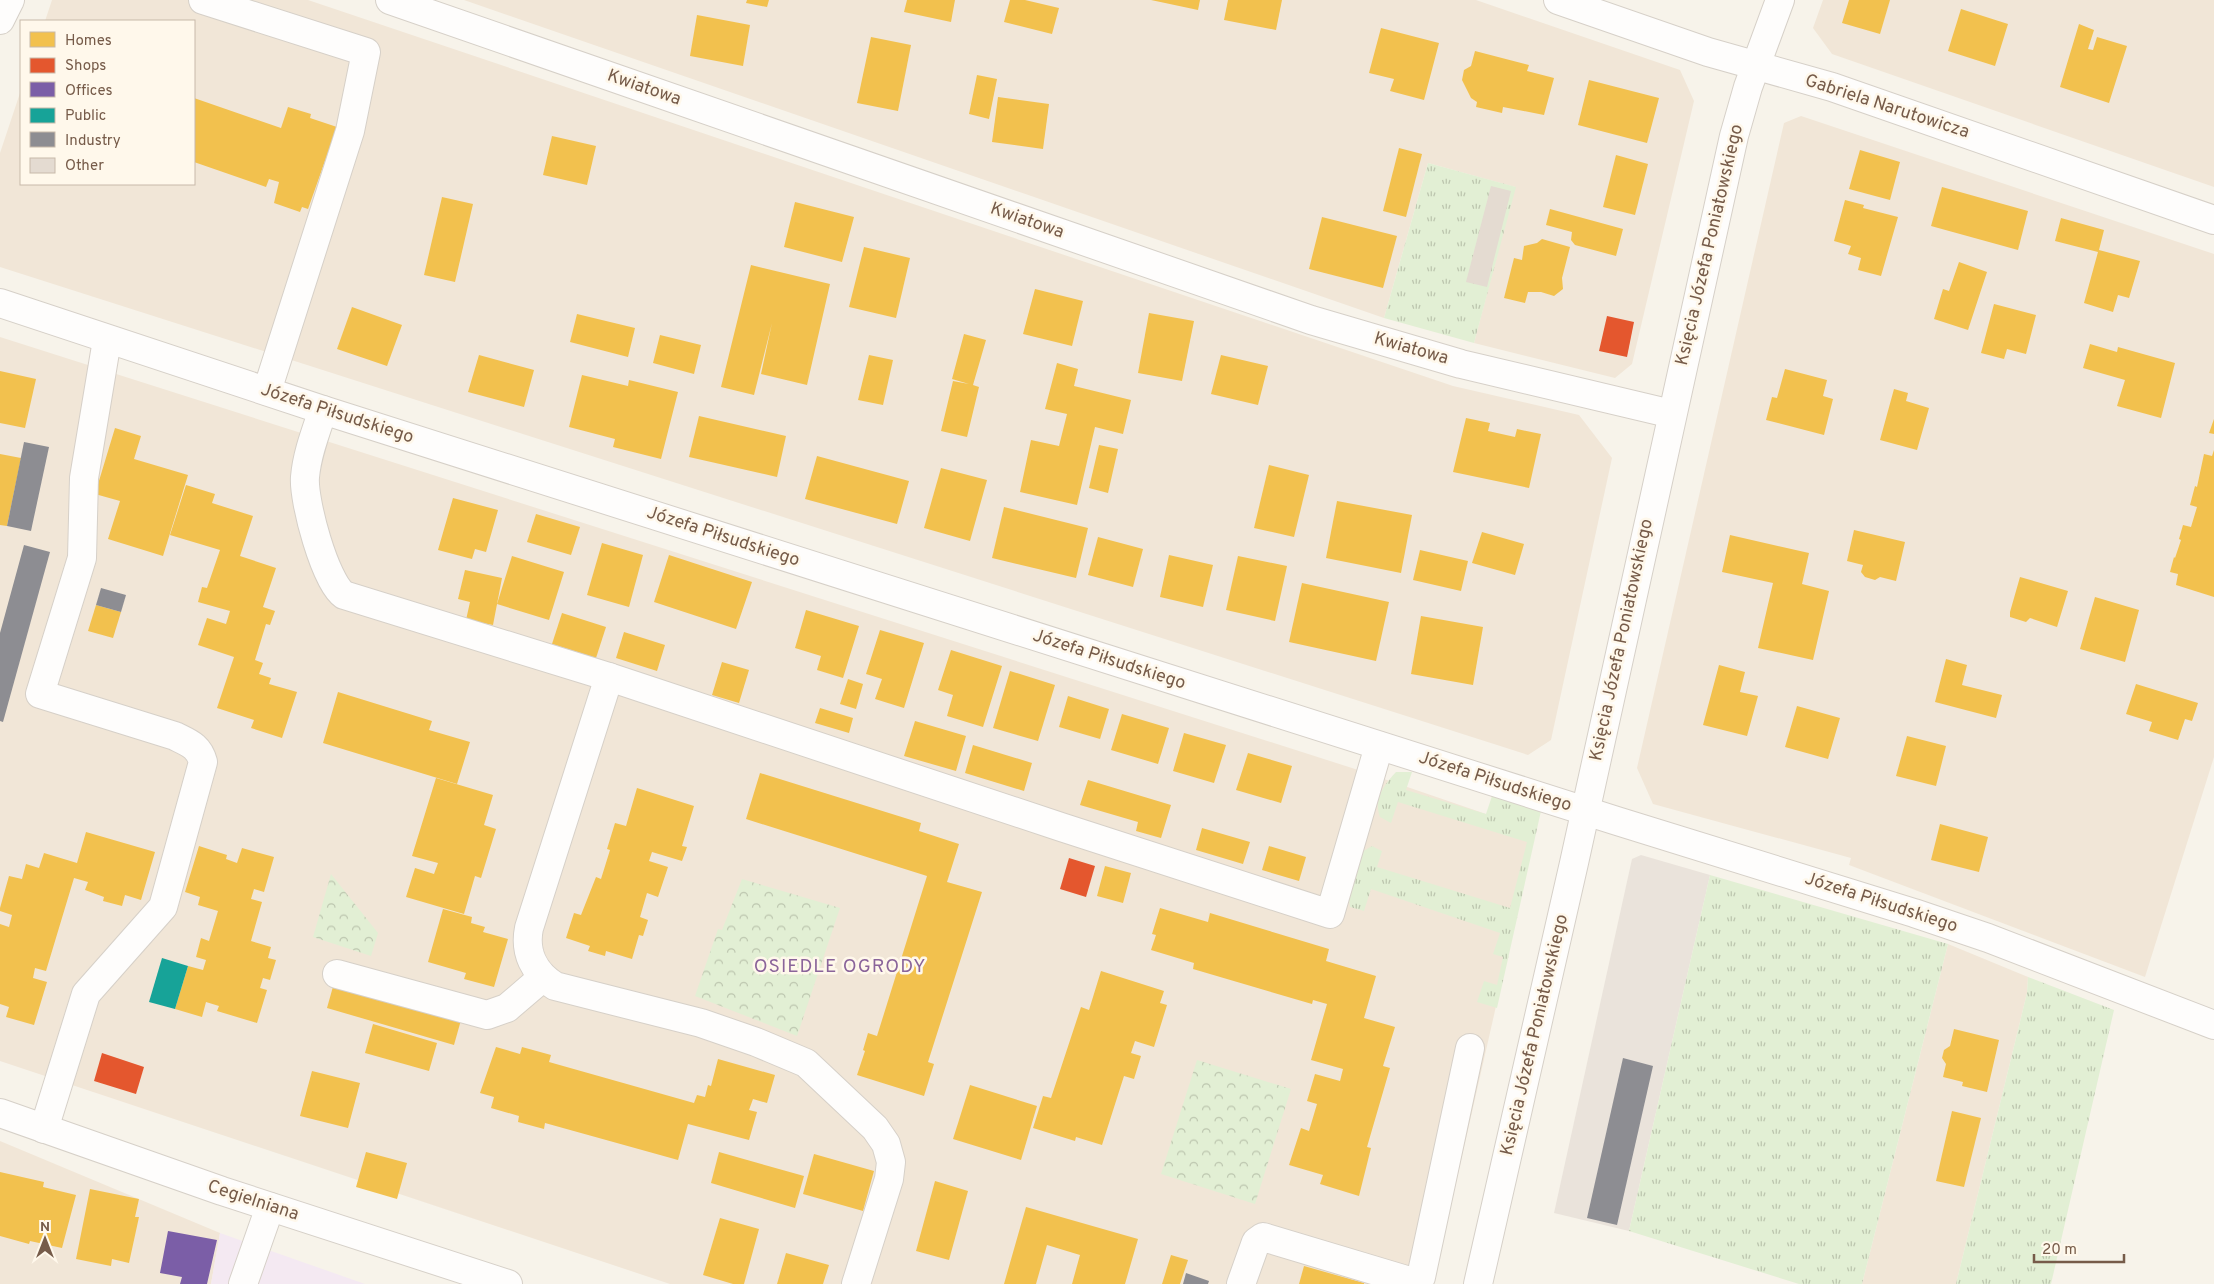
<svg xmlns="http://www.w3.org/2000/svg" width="2214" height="1284" viewBox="0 0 2214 1284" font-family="Overpass,sans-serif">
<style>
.residential{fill:#f1e6d7}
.industrial{fill:#eae3db}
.education{fill:#f4e9f2}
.grass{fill:url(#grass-tufts)}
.forest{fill:url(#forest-crowns)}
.homes{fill:#f2c14e}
.shops{fill:#e4572e}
.offices{fill:#7b5ea7}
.public{fill:#17a398}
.industry{fill:#8d8d92}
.building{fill:#e4dbd1}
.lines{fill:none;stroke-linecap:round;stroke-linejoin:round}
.minor-casing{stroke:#d6d0c8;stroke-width:30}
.minor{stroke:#fefdfc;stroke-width:28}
.labels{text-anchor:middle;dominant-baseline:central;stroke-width:5;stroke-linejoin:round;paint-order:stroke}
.street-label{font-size:18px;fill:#765b49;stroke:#fff8eb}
.neighbourhood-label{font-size:19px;letter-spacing:1px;fill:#8a649a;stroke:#fff8eb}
</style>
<defs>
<pattern id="grass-tufts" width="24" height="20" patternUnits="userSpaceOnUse" patternTransform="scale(1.25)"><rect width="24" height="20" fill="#e2efd4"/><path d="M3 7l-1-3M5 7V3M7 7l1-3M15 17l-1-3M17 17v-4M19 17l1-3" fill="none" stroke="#bcc5ae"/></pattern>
<pattern id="forest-crowns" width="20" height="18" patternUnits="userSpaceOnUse" patternTransform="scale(1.25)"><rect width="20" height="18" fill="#e2efd4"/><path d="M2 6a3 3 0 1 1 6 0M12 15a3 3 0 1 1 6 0" fill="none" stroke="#bcc5ae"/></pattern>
</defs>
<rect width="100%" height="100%" fill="#f7f3ea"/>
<g class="residential">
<path d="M52 0H308L1453 386 1579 415 1612 458 1551 740 1528 755 0 267V153L21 90V184H194V21H45Z"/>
<path d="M464 0H1476L1680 70 1694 101 1632 364 1615 378 1474 343 1515 187 1428 163 1384 318Z"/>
<path d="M1823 0H2214V187L1832 54 1813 28Z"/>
<path d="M1801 116 2214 254V757L2145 977 1849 865 1851 858 1653 804 1637 768 1784 123Z"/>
<path d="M0 337 1352 768 1527 828 1533 843 1433 1284H670L0 1061Z"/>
<path d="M1948 944 2028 977 2027 993 1956 1284H1862Z"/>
<path d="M0 1141 220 1233 211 1284H0Z"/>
</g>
<path class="industrial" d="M1641 855 1710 875 1629 1231 1554 1213 1632 859Z"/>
<path class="education" d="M220 1233 365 1284H211Z"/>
<g class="grass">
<path d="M1428 163 1516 187 1474 343 1384 318Z"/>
<path d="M1396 772H1412L1406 790 1486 814 1492 796 1541 811 1497 1008 1477 1002 1484 981 1497 985 1503 957 1493 954 1500 933 1371 889 1364 911 1350 907 1348 892 1360 853 1372 846 1382 851 1377 867 1510 908 1527 842 1398 802 1391 823 1380 817C1373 799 1384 785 1396 772Z"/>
<path d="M1710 875 1948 944 1862 1284H1799L1629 1231Z"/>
<path d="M2028 977 2114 1010 2051 1284H1956L2027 993Z"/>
</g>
<g class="forest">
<path d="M331 874 378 933 371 956 313 937Z"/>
<path d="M742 879 840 908 797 1036 695 996 718 929 722 930Z"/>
<path d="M1197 1060 1291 1089 1255 1204 1161 1174Z"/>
</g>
<g class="homes">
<path d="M747 0H769L767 7 746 3Z"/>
<path d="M907 0H955L951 22 904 12Z"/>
<path d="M1010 0H1025L1059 8 1052 34 1004 22Z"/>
<path d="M1151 0H1200L1198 10Z"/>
<path d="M1228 0H1282L1276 30 1224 20Z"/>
<path d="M1849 0H1890L1880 34 1842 23Z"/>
<path d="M1961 9 2008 24 1995 66 1948 51Z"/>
<path d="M697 15 750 25 743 66 690 56Z"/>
<path d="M2079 24 2094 30 2088 49 2093 50 2097 37 2127 46 2109 103 2060 87Z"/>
<path d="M1381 28 1439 43 1424 100 1390 91 1394 79 1369 73Z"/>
<path d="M871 37 911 45 898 111 857 103Z"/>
<path d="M1475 51 1529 65 1527 71 1554 78 1544 115 1503 107 1502 113 1476 107 1477 102 1471 98 1462 80 1464 70 1471 66Z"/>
<path d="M977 75 997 79 989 119 969 114Z"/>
<path d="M1589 80 1659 98 1647 143 1578 125Z"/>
<path d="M998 97 1049 104 1043 149 992 142Z"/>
<path d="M194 98 281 128 288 107 311 114 310 118 337 127 308 209 302 207 300 212 274 203 279 182 269 179 266 187 194 162Z"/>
<path d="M552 136 596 146 587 185 543 175Z"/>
<path d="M1399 148 1422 154 1406 217 1383 211Z"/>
<path d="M1860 150 1900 162 1890 200 1849 189Z"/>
<path d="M1616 155 1648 164 1635 215 1603 207Z"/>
<path d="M1942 187 2028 211 2018 250 1931 226Z"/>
<path d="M442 197 473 204 455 282 424 275Z"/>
<path d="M1845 200 1864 205 1863 208 1898 217 1881 276 1858 270 1861 258 1848 254 1851 246 1834 241Z"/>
<path d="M795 202 854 217 842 262 784 247Z"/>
<path d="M1550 209 1623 229 1616 256 1575 245 1571 240 1572 232 1546 225Z"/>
<path d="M1322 217 1397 236 1383 288 1309 269Z"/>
<path d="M2061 218 2104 230 2099 250 2140 261 2129 298 2118 295 2113 312 2084 303 2098 252 2055 241Z"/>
<path d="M1542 239 1570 247 1562 278 1563 289 1554 296 1541 292H1528L1525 303 1504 298 1514 258 1522 260 1524 246 1537 243Z"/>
<path d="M864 247 910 258 896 318 849 307Z"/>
<path d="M1959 262 1987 272 1968 330 1934 319 1943 289 1949 291Z"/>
<path d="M751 265 830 284 807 385 761 374 772 323 754 395 721 387Z"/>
<path d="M1035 289 1083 301 1072 346 1023 334Z"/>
<path d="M1994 304 2036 315 2026 354 2007 349 2004 359 1981 353Z"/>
<path d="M352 307 402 325 387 366 337 349Z"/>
<path d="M1149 313 1194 321 1182 381 1138 373Z"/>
<path d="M577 314 635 328 628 357 570 342Z"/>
<path d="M964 334 986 340 973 385 979 387 967 437 941 431 953 381 969 384 952 379Z"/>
<path d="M660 335 701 345 694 374 653 363Z"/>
<path d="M2090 344 2117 352 2118 347 2175 363 2161 418 2117 406 2125 380 2083 368Z"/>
<path d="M479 355 534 370 524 407 468 392Z"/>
<path d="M869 355 893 360 883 405 858 400Z"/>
<path d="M1221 355 1268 366 1258 405 1211 394Z"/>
<path d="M1057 363 1078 369 1074 386 1131 400 1123 434 1095 427 1077 505 1020 492 1031 440 1059 446 1067 414 1045 409Z"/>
<path d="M1785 369 1827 380 1823 396 1833 399 1824 435 1766 420 1772 397 1777 398Z"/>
<path d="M0 371 36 379 25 428 0 423Z"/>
<path d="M582 375 628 386 629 380 678 392 661 459 613 447 615 439 569 427Z"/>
<path d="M1894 389 1908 393 1906 401 1929 408 1917 450 1880 440Z"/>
<path d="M699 416 786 436 777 477 689 457Z"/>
<path d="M1466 418 1490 423 1488 431 1515 437 1517 429 1541 434 1529 488 1453 472Z"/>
<path d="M2214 419V434L2209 433Z"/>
<path d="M115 428 141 436 134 459 188 475 163 556 108 539 120 501 95 494Z"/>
<path d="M1099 445 1118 449 1108 493 1089 488Z"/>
<path d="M2214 450V597L2176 585 2178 574 2170 572 2174 557 2175 558 2181 540 2179 539 2183 525 2191 527 2197 507 2190 505 2195 486 2197 487 2204 454 2212 456Z"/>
<path d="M0 454 21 458 7 526 0 525Z"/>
<path d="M817 456 909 481 897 524 805 499Z"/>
<path d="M1269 465 1309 475 1294 537 1254 528Z"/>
<path d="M941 468 987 480 970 541 924 528Z"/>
<path d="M186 485 215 494 212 503 253 516 240 556 276 568 263 607 275 611 270 625 266 624 255 660 263 663 259 674 271 678 269 684 297 692 282 738 251 728 254 720 217 708 234 657 198 645 207 618 226 624 230 611 198 602 202 587 207 588 220 550 170 535Z"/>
<path d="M453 498 498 510 486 552 475 549 472 559 438 550Z"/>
<path d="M1337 501 1412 515 1401 573 1326 558Z"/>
<path d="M1004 507 1088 528 1076 578 992 558Z"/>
<path d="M536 514 580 527 571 555 527 542Z"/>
<path d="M1854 530 1905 542 1896 581 1880 577 1875 580 1865 577 1861 572 1863 565 1847 561Z"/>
<path d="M1482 532 1524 544 1515 575 1472 563Z"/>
<path d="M1730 535 1809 553 1802 584 1829 591 1813 660 1758 648 1773 583 1722 572Z"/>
<path d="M1098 537 1143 549 1133 587 1088 575Z"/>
<path d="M602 543 643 555 629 607 587 595Z"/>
<path d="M1420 550 1468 561 1461 591 1413 580Z"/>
<path d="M669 555 752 582 736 629 654 602Z"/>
<path d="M1169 555 1213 565 1203 607 1160 597Z"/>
<path d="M512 556 564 572 549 620 497 604Z"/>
<path d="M1238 556 1287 566 1275 621 1226 610Z"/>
<path d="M465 570 502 578 493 625 466 620 470 602 458 599Z"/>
<path d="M2020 577 2068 591 2057 627 2030 618 2026 622 2010 617V612Z"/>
<path d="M1302 583 1389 602 1376 661 1289 642Z"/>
<path d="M2095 597 2139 610 2125 662 2080 649Z"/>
<path d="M96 605 121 612 113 638 88 631Z"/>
<path d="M806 610 859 626 843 678 817 670 821 656 795 648Z"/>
<path d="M562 613 606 627 596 658 552 644Z"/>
<path d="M1421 616 1483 627 1473 685 1411 674Z"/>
<path d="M880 630 924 643 904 708 875 699 882 679 866 674Z"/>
<path d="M624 632 665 645 657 671 616 658Z"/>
<path d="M951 650 1002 666 983 727 947 716 953 695 938 690Z"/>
<path d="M1946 659 1967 665 1962 685 2002 695 1996 718 1935 702Z"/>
<path d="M722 662 749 670 739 703 712 695Z"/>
<path d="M1719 665 1745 672 1740 692 1758 696 1747 736 1703 725Z"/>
<path d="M1010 671 1055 685 1038 741 993 728Z"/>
<path d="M848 679 863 684 856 709 840 704Z"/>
<path d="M2136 684 2198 703 2192 721 2185 719 2178 740 2149 731 2152 722 2126 714Z"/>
<path d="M338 692 432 721 429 730 470 742 457 784 323 743Z"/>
<path d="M1068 696 1109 709 1100 739 1059 727Z"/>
<path d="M1797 706 1840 718 1828 759 1785 747Z"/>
<path d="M820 708 853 718 849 733 815 723Z"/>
<path d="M1122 714 1169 728 1158 764 1111 750Z"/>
<path d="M915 721 966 736 956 771 904 756Z"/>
<path d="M1184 733 1226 745 1214 783 1173 771Z"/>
<path d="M1907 736 1946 746 1936 786 1896 776Z"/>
<path d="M973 745 1032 763 1024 791 965 773Z"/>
<path d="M1248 753 1292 766 1281 803 1236 790Z"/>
<path d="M760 773 921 823 919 831 959 844 947 882 982 892 928 1062 934 1064 924 1096 857 1075 865 1051 863 1050 868 1033 877 1036 927 876 746 819Z"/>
<path d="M436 778 493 795 484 825 496 829 481 878 475 876 464 914 406 897 415 868 434 874 438 863 412 856Z"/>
<path d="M1088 780 1171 805 1161 838 1136 831 1138 822 1080 805Z"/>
<path d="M637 788 694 806 682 846 687 847 682 861 652 852 649 861 668 867 658 897 647 893 640 917 648 920 643 936 639 935 632 959 606 951 605 956 588 951 590 946 566 938 574 913 581 915 596 877 601 879 610 850 607 849 615 823 626 826Z"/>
<path d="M1940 824 1988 837 1979 872 1931 860Z"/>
<path d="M1202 828 1250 842 1243 864 1196 850Z"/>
<path d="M86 832 155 852 141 900 125 895 122 906 103 901 104 897 85 890 88 882 74 878 46 971 35 968 33 978 47 982 34 1025 6 1017 9 1007 0 1004V924L9 927 12 915 0 911V908L9 876 22 879 26 864 39 868 44 853 77 863Z"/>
<path d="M199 846 227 855 226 859 237 863 242 848 274 857 264 892 254 889 251 899 262 902 251 941 271 947 268 958 276 960 270 980 263 978 260 988 267 990 257 1023 217 1011 219 1006 206 1002 202 1017 175 1009 188 966 203 970 206 960 196 957 201 938 209 941 218 911 198 905 200 897 185 892Z"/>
<path d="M1269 846 1306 857 1299 881 1262 870Z"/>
<path d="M1105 866 1131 873 1123 903 1097 896Z"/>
<path d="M1160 908 1208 922 1210 913 1329 949 1326 961 1376 976 1364 1018 1395 1027 1383 1066 1390 1068 1367 1147 1371 1148 1359 1196 1320 1184 1323 1175 1289 1165 1301 1128 1309 1131 1317 1104 1307 1101 1315 1074 1340 1081 1343 1069 1311 1060 1327 1004 1313 1000 1312 1004 1193 969 1194 963 1151 950 1156 935 1152 934Z"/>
<path d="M443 909 472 917 471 923 485 927 483 932 508 939 494 987 464 979 466 973 428 962Z"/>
<path d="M1101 971 1164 991 1160 1003 1167 1005 1154 1047 1135 1041 1131 1053 1141 1056 1134 1079 1124 1076 1102 1145 1076 1137 1075 1141 1033 1128 1043 1096 1051 1098 1081 1007 1089 1010Z"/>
<path d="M334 983 461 1020 454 1045 327 1008Z"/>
<path d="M373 1024 437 1043 429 1071 365 1053Z"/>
<path d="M1954 1029 1999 1040 1987 1092 1962 1086 1963 1082 1943 1077 1946 1064 1942 1058 1944 1050 1950 1046Z"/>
<path d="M496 1047 520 1054 522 1047 551 1055 549 1062 694 1103 697 1095 705 1097 708 1085 711 1086 718 1059 775 1075 767 1103 753 1099 749 1110 757 1112 749 1140 688 1124 678 1160 545 1123 544 1129 518 1122 519 1116 491 1108 494 1097 480 1093Z"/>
<path d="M312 1071 360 1083 348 1128 300 1116Z"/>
<path d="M970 1085 1037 1106 1021 1160 953 1139Z"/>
<path d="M1952 1111 1981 1118 1964 1187 1936 1181Z"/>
<path d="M366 1152 407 1163 397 1199 356 1187Z"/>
<path d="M719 1152 804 1176 795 1208 711 1183Z"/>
<path d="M814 1154 874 1171 863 1211 803 1194Z"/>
<path d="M0 1172 44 1182 43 1187 76 1195 62 1248 30 1241 29 1244 0 1236Z"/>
<path d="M935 1181 968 1191 949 1260 916 1251Z"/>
<path d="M90 1189 139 1199 135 1217H139L129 1263 112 1259 111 1266 76 1259Z"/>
<path d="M1026 1207 1138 1239 1125 1284H1072L1080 1255 1047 1245 1036 1284H1004Z"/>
<path d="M720 1218 759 1229 744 1284H733L703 1275Z"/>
<path d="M786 1253 829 1265 823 1284H777Z"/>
<path d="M1171 1255 1188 1260 1180 1284H1162Z"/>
<path d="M1304 1266 1364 1283V1284H1299Z"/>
</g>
<g class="shops">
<path d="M1607 316 1634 322 1627 357 1599 351Z"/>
<path d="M1069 858 1095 866 1086 897 1060 889Z"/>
<path d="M102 1053 144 1067 136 1094 94 1081Z"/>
</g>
<path class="offices" d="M168 1231 217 1240 207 1284H180L182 1277 160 1273Z"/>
<path class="public" d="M162 958 188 966 175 1009 149 1002Z"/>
<g class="industry">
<path d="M24 442 49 447 31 531 7 526Z"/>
<path d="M24 545 50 552 3 722 0 721V633Z"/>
<path d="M101 588 126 595 121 612 96 605Z"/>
<path d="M1623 1058 1653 1066 1617 1225 1587 1218Z"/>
<path d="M1186 1273 1209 1281 1208 1284H1183Z"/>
</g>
<path class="building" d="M1491 186 1511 191 1487 287 1466 282Z"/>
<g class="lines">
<g class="minor-casing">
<g id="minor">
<path d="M203 0 366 52 350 131 267 391"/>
<path d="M390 0 1311 320 1461 364 1672 414"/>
<path d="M1558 0 1708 52 1832 87 2214 220"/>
<path d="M0 20 10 0"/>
<path d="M0 303 323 410 1617 821 1914 913 1988 938 2214 1025"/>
<path d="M323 410C316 431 307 454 305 477 303 500 325 582 344 595L609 677 1061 827 1330 914 1379 746"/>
<path d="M609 677 529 928C524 952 534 973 555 986L701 1023 756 1042 806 1063 875 1128 886 1144 891 1162 889 1179 856 1284"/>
<path d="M337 974 487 1015 507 1008 542 978"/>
<path d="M0 1113 222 1191 508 1284"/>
<path d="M44 1129 86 994 163 907 203 762C199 746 189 743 175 736L40 694 82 558 84 478 107 340"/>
<path d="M243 1284 270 1207"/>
<path d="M1241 1284 1256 1242 1263 1237 1413 1282 1421 1277 1470 1048"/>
<path d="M1478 1284 1574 863 1734 136 1748 87 1780 0"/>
</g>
</g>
<use href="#minor" class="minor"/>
</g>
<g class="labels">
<g class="street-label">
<text transform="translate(644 88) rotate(19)">Kwiatowa</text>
<text transform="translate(1887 107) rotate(18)">Gabriela Narutowicza</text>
<text transform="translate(1027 221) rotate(19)">Kwiatowa</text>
<text transform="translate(1710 245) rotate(-77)">Księcia Józefa Poniatowskiego</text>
<text transform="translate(1411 349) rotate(16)">Kwiatowa</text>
<text transform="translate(337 414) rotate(18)">Józefa Piłsudskiego</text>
<text transform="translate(723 537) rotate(18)">Józefa Piłsudskiego</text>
<text transform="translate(1622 640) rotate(-78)">Księcia Józefa Poniatowskiego</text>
<text transform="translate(1109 660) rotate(18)">Józefa Piłsudskiego</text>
<text transform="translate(1495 782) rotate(18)">Józefa Piłsudskiego</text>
<text transform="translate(1881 903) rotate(18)">Józefa Piłsudskiego</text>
<text transform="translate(1535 1035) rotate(-77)">Księcia Józefa Poniatowskiego</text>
<text transform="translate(253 1201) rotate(18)">Cegielniana</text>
</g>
<g class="neighbourhood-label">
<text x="840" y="967">OSIEDLE OGRODY</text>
</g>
</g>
<rect x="20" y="20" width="175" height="165" fill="#fff8eb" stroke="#c8b9aa"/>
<rect x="30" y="32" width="25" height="15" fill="#f2c14e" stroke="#c8b9aa"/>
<text x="65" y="45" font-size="15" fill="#765b49">Homes</text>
<rect x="30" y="58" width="25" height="15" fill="#e4572e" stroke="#c8b9aa"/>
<text x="65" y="70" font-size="15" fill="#765b49">Shops</text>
<rect x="30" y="82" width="25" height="15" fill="#7b5ea7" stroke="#c8b9aa"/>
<text x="65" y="95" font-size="15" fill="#765b49">Offices</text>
<rect x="30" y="108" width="25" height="15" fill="#17a398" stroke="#c8b9aa"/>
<text x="65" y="120" font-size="15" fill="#765b49">Public</text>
<rect x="30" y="132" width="25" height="15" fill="#8d8d92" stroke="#c8b9aa"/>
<text x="65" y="145" font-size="15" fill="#765b49">Industry</text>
<rect x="30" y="158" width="25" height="15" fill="#e4dbd1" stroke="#c8b9aa"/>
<text x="65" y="170" font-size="15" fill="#765b49">Other</text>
<g transform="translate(45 1239)" stroke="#fff8eb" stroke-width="4" paint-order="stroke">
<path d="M0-4L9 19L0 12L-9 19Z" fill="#765b49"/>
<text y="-8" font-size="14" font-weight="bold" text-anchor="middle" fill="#765b49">N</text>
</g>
<path d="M2034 1254v8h90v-8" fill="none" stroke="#765b49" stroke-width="2.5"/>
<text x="2042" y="1254" font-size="15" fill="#765b49" stroke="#fff8eb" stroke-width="4" paint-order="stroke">20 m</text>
</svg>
